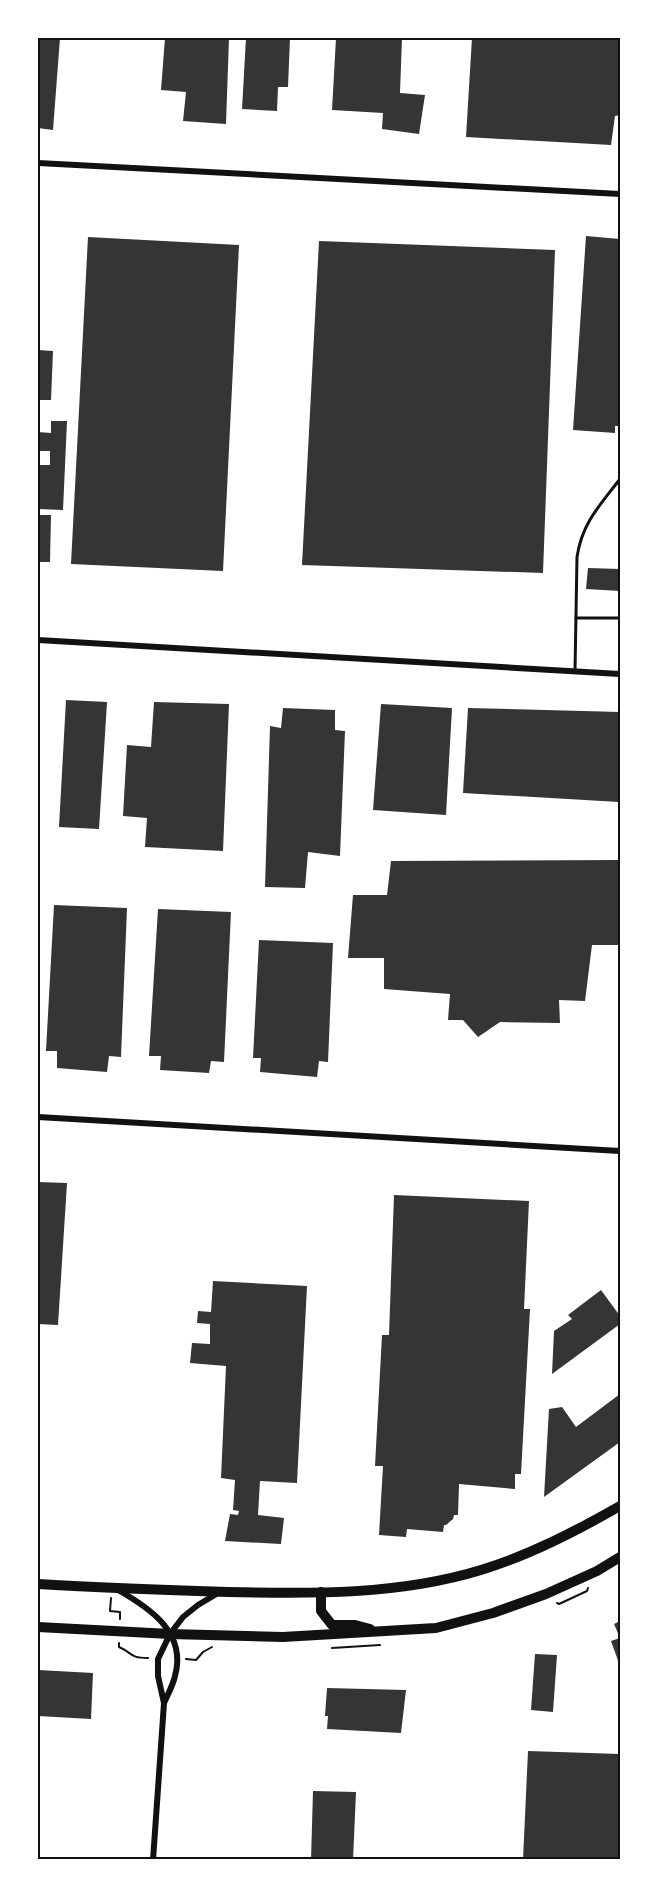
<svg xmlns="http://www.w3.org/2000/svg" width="658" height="1897" viewBox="0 0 658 1897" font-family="'Work Sans',sans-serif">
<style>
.building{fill:#353535}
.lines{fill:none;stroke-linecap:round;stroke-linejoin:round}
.path{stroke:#111;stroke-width:2}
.service{stroke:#111;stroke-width:3}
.minor{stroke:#111;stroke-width:6}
.primary{stroke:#111;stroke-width:10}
.neatline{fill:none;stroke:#111;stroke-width:2}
</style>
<rect width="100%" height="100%" fill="#fff"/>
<g class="building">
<path d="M38 38H60L53 130 38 128Z"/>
<path d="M165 38H229L226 124 183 121 186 92 161 90Z"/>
<path d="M246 38H290L288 87H278L277 111 242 109Z"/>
<path d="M336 38H402L400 93 425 95 419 134 382 129 383 113 332 110Z"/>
<path d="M472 38H620L618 78 620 77V115L615 116 611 145 466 137Z"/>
<path d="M586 236 620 239V426H615V433L573 430Z"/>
<path d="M88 237 239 245 223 571 71 564Z"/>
<path d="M319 241 555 250 543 573 302 565Z"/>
<path d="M38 350 53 351 51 400H38Z"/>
<path d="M51 421H67L63 510 38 509V465H50V451H38V432L51 433Z"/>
<path d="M38 515H51L50 562H38Z"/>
<path d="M588 568 620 569V591L586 589Z"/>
<path d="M66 700 107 702 99 829 59 827Z"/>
<path d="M154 702 229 704 223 851 145 847 147 818 123 816 127 745 151 747Z"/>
<path d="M381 704 452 708 446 815 373 810Z"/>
<path d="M283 708 335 710V730L345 731 340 856 308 852 305 888 265 887 270 726 281 728Z"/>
<path d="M468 708 620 712 619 802 463 793Z"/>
<path d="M620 860V945H592L585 1001 559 1000 560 1023 500 1022 478 1037 463 1020H448L450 994 384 989V958H348L353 895H387L391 861Z"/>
<path d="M54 905 127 908 121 1057 109 1056 107 1072 57 1068V1051H46Z"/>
<path d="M158 909 231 912 224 1062 211 1061 209 1073 160 1070 161 1056H149Z"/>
<path d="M259 940 333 943 328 1062 319 1061 317 1077 260 1072 261 1058H253Z"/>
<path d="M38 1182 67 1183 58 1325 38 1324Z"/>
<path d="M394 1195 529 1201 524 1309H530L521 1474H515V1489L459 1484 458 1515H454L453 1519 446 1525H444L443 1532 407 1529 406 1537 379 1535 383 1466H375L382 1335H389Z"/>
<path d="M213 1281 307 1286 297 1483 260 1481 258 1515 284 1518 281 1544 225 1541 230 1514 238 1515 239 1511 233 1510 235 1480 221 1478 226 1366 190 1363 192 1343 210 1344V1324L197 1323 198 1311 211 1312Z"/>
<path d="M601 1290 620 1316V1324L552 1374 554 1331 572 1319 568 1315Z"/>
<path d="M620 1394V1442L544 1497 549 1409 562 1407 576 1427Z"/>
<path d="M620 1621V1666L611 1641 620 1638 614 1624Z"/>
<path d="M535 1654 557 1655 553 1712 531 1710Z"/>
<path d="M38 1670 93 1673 91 1719 38 1716Z"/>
<path d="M327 1688 406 1690 401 1733 327 1729 328 1716H325Z"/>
<path d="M528 1751 620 1754V1860H523Z"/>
<path d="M313 1791 356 1792 353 1860H311Z"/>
</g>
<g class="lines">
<g class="path">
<path d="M111 1598 110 1611 120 1612V1619"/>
<path d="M557 1603 559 1604 587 1591 588 1588"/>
<path d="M119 1643V1647C133 1653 129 1658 148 1658"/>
<path d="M332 1648 380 1645"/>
<path d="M186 1659 196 1660 203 1652 212 1647"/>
</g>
<g class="service">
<path d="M576 618H620"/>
<path d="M575 671 577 557C582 523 600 505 620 479"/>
</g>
<g class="minor">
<path d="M38 163 620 194"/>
<path d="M38 640 620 674"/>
<path d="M38 1117 620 1151"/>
<path d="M118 1590C150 1608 187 1633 175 1676 173 1685 168 1694 164 1703"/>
<path d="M153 1860 164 1703 158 1676V1659L170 1634 183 1617 198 1605 218 1593"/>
</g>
<g class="primary">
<path d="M38 1584C101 1588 164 1590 228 1592 312 1594 399 1595 481 1570 530 1555 576 1531 620 1506"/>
<path d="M321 1592V1611L332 1625H355L370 1629"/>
<path d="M38 1627 170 1634 283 1637 436 1628 493 1613 546 1594 597 1571 620 1557"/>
</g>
</g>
<rect width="658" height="1897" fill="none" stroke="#ffffff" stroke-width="78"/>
<rect x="39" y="39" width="580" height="1819" class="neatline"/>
</svg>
